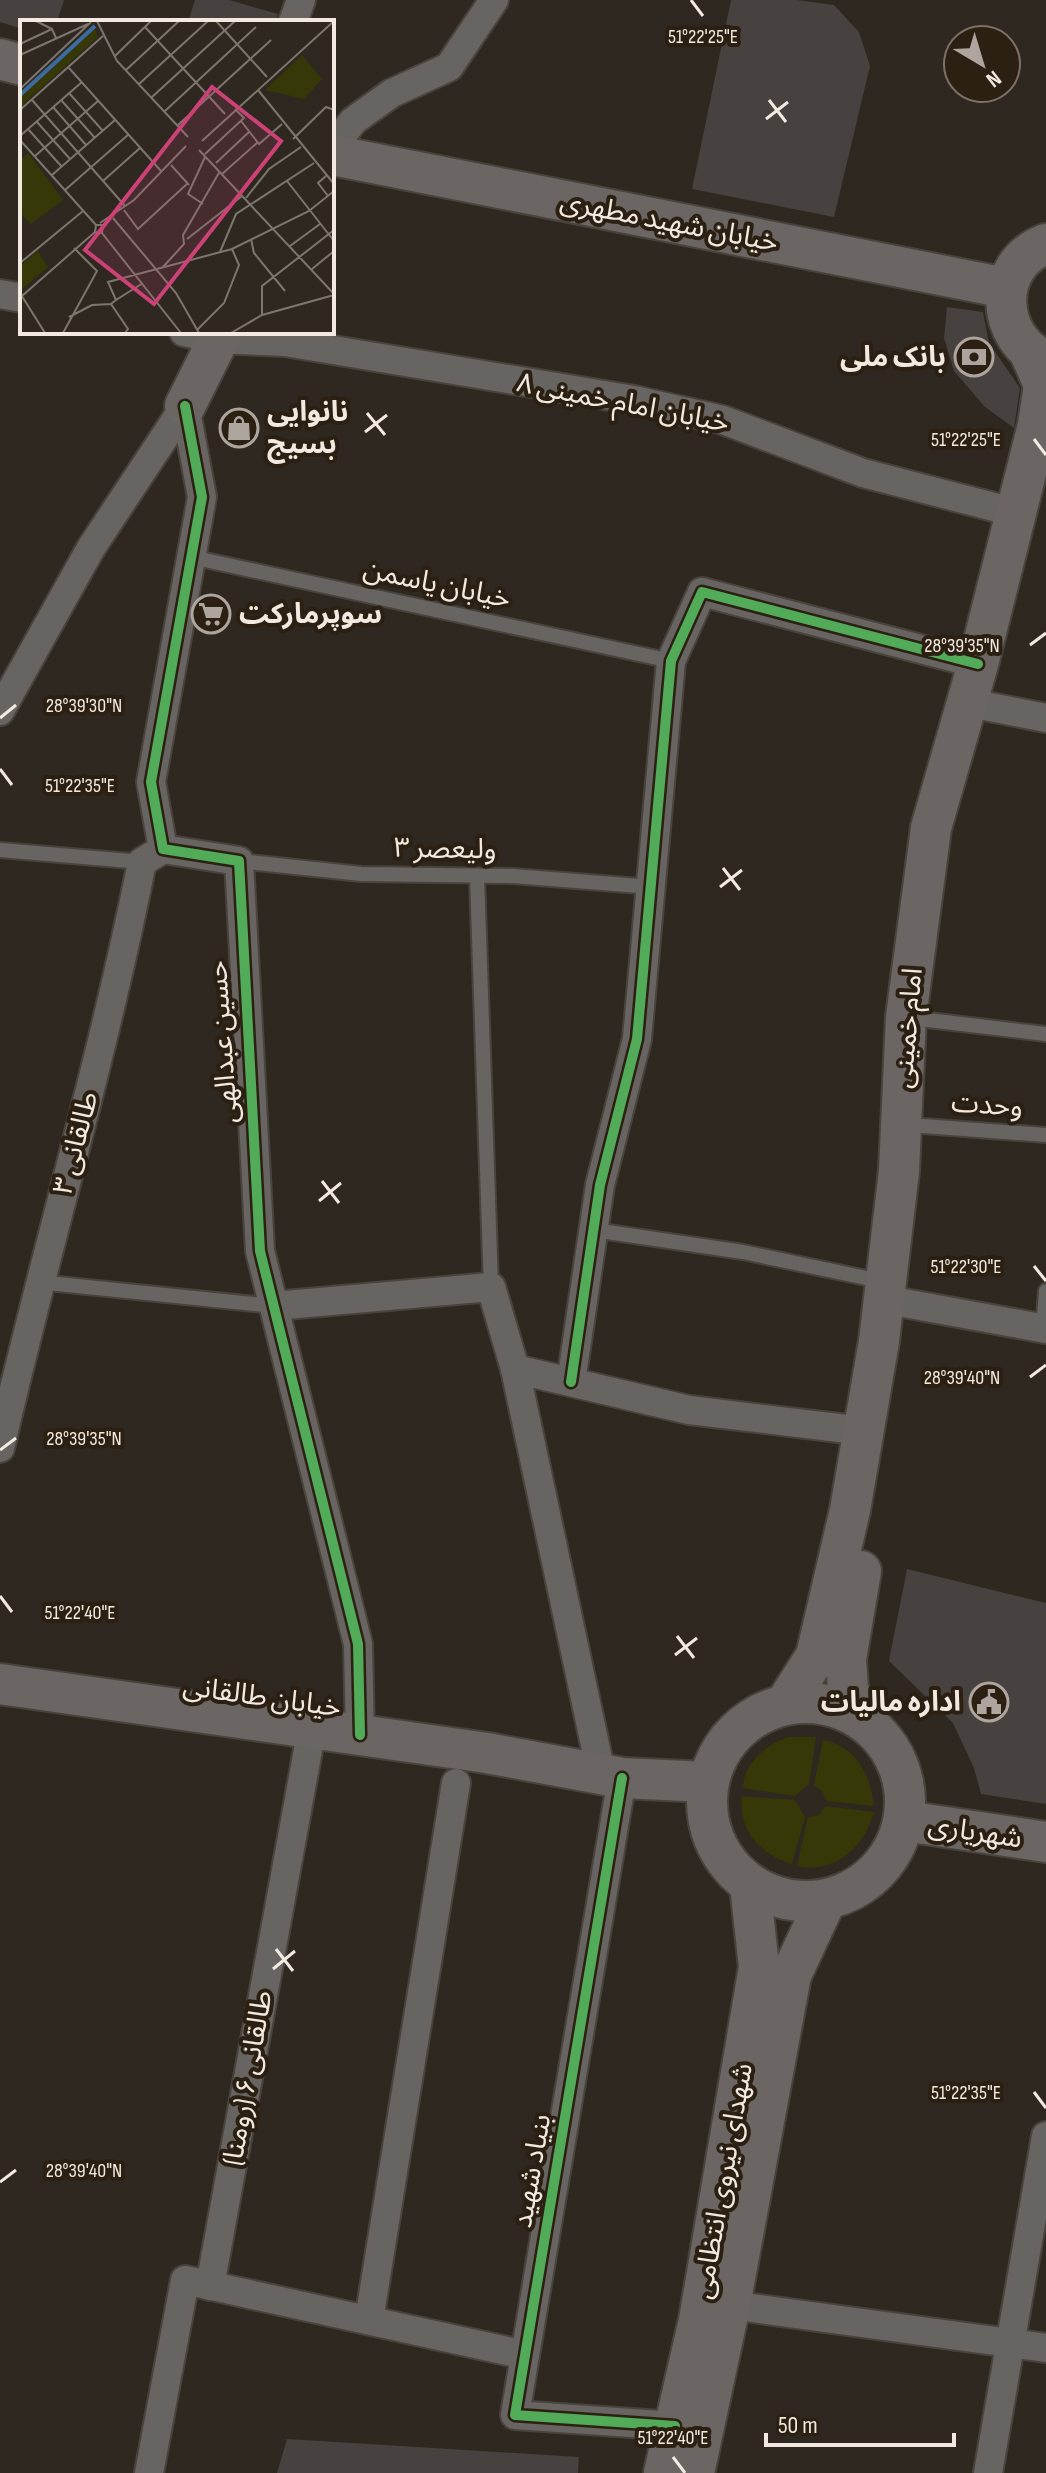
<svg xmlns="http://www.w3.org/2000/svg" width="1046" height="2473" viewBox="0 0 1046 2473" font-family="'Sofia Sans Condensed','Noto Sans Arabic',sans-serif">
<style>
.green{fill:#363807}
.building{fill:#47413f}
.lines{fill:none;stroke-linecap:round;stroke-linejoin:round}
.lane-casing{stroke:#49433d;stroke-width:18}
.street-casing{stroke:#49433d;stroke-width:32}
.secondary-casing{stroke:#49433d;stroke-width:44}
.lane{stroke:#686462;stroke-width:14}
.street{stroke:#686462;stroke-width:28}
.secondary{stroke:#6b6663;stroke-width:40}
.cycleway-casing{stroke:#2b2012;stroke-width:15}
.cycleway{stroke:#51ab58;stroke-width:10}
.ticks{fill:none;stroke:#f2eae1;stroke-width:3}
.labels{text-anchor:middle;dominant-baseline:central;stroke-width:8;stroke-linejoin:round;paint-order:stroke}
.street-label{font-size:28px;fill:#f2eae1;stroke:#2b2012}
.poi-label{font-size:28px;font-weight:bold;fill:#f2eae1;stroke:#2b2012;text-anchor:end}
.inset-river{fill:none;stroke:#3c6b9f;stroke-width:4}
.inset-road{fill:none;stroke:#7d766e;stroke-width:2}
.view{fill:#cc4276;fill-opacity:0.15;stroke:#cc4276;stroke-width:4}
.inset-edge{fill:none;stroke:#f2eae1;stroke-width:4}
.ticks-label{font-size:20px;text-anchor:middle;fill:#f2eae1;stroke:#2b2012;stroke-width:8;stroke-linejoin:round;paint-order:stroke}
</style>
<rect width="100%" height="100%" fill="#2f2821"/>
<g class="green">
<path d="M789 1737H816L809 1784 795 1796 743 1788C743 1764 767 1743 789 1737Z"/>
<path d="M823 1740C856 1747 870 1773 874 1806L827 1801 822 1791 814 1785Z"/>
<path d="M742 1796 795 1800 805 1817 792 1864C760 1854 738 1831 742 1796Z"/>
<path d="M825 1806 874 1812C864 1847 836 1874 797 1866L808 1817 819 1815Z"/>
</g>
<g class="building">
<path d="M0 0H64L57 22H22V29L0 22Z"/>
<path d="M195 0H229L278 14 276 22H188Z"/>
<path d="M731 0H797L834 5 859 32 870 66 834 217 692 189Z"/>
<path d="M947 307 983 312 989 343 1020 388 1014 428 985 407 954 371 944 338Z"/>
<path d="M907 1569 1046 1603V1804L981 1794 974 1768 953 1723 889 1661Z"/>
<path d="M287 2439 579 2457 578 2473H277Z"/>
</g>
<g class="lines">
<g class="lane-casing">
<g id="lane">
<path d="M191 557 671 661"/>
<path d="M0 850 142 862"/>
<path d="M239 861 361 874 513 876 652 887"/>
<path d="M477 877 491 1287"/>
<path d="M928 1020 1046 1034"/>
<path d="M923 1126 1046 1135"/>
<path d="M594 1230 743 1252 885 1282"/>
<path d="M38 1282 274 1306"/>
<path d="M1043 1329 1046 1291"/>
</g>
</g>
<g class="street-casing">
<g id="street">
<path d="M293 22 301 0"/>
<path d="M332 149 353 121 392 93 449 67 494 0"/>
<path d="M0 294 22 298"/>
<path d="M184 332 218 339 285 342 634 400 723 420 863 473 1017 513"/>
<path d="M185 406 202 497 151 782 163 849 239 861 260 1251 358 1644 360 1735"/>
<path d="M985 706 1046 718"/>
<path d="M0 711 91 548 185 406"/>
<path d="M904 1303 1046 1329"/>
<path d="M274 1306 491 1287 515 1369 601 1773"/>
<path d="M515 1369 689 1410 864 1431"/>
<path d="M571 1382 600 1185 637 1039 671 661 702 592 978 664"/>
<path d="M0 1448C45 1252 103 1059 142 862L163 849"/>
<path d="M622 1778 515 2415 675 2426"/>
<path d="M210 2286 312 1728"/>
<path d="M730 2305 1046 2348"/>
<path d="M369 2320 456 1783"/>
<path d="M149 2473 185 2280 525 2355"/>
<path d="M988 2473 1046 2136"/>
</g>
</g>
<g class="secondary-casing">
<g id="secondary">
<path d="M0 59 22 65"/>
<path d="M332 155 1006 288"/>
<path d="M1046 244C991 265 995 339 1046 361"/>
<path d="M185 406 222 332"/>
<path d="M861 1571 846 1659 848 1690 862 1718"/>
<path d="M0 1684 487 1753 622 1778 707 1782"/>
<circle cx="806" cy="1802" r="99"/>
<path d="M786 1703 816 1656 850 1510 879 1341 899 1171 906 1017 931 828 978 664 1038 425 1044 385 1031 355"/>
<path d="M905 1821 1046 1842"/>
<path d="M664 2473 699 2320 759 1967 750 1885"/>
<path d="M694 2473 730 2305 791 1975 826 1900"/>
</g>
</g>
<use href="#lane" class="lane"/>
<use href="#street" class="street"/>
<use href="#secondary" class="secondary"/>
<g class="cycleway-casing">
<g id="cycleway">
<path d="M185 406 202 497 151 782 163 849 239 861 260 1251 358 1644 360 1735"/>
<path d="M571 1382 600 1185 637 1039 671 661 702 592 978 664"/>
<path d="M622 1778 515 2415 675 2426"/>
</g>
</g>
<use href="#cycleway" class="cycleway"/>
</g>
<path class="ticks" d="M691 0 703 16M769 100 786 122M766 119 788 102M367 413 385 435M365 432 387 415M1034 439 1046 455M1030 645 1046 633M0 718 16 705M0 769 12 785M723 868 740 890M720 887 742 870M322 1181 339 1203M319 1201 341 1183M1034 1266 1046 1281M1030 1377 1046 1365M0 1450 16 1438M0 1596 12 1612M677 1636 694 1658M675 1655 697 1638M276 1949 293 1971M273 1969 295 1951M1034 2092 1046 2108M0 2182 16 2170M673 2457 685 2473"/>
<defs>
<g id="bank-ring" transform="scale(2)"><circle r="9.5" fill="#2b2012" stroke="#aea69e" stroke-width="1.5"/><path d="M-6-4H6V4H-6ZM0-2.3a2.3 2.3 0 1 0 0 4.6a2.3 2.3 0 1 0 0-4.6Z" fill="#aea69e"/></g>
<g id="shop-ring" transform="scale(2)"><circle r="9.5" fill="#2b2012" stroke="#aea69e" stroke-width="1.5"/><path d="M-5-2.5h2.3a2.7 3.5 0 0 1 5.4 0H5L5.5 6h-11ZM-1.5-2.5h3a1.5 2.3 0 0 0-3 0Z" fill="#aea69e"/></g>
<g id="supermarket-ring" transform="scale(2)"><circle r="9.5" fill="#2b2012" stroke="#aea69e" stroke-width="1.5"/><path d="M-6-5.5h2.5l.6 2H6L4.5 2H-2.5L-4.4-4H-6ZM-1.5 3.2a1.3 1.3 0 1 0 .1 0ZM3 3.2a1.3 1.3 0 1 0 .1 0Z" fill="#aea69e"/></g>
<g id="civic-ring" transform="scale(2)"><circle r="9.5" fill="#2b2012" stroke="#aea69e" stroke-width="1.5"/><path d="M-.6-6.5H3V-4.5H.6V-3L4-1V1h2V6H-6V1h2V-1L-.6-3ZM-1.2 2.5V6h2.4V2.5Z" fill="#aea69e"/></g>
</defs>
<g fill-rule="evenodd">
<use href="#bank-ring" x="974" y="357"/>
<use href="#shop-ring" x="239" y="428"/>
<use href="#supermarket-ring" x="211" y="614"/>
<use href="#civic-ring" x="989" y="1702"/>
</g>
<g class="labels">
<g class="street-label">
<text transform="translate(669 222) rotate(11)">خیابان شهید مطهری</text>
<text transform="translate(623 403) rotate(11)">خیابان امام خمینی ۸</text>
<text transform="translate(437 584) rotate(12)">خیابان یاسمن</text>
<text transform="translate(445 849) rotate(1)">ولیعصر ۳</text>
<text transform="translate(908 1028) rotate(-85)">امام خمینی</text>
<text transform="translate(223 1042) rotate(-94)">حسین عبدالهی</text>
<text transform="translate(987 1105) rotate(4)">وحدت</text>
<text transform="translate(76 1143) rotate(-75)">طالقانی ۳</text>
<text transform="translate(262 1697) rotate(8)">خیابان طالقانی</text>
<text transform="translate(975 1832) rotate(9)">شهریاری</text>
<text transform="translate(248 2078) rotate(-80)">طالقانی ۶ (رومنا)</text>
<text transform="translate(532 2171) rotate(-80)">بنیاد شهید</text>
<text transform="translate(723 2181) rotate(-80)">شهدای نیروی انتظامی</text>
</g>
<g class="poi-label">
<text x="946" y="357">بانک ملی</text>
<text x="267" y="412" text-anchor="start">نانوایی<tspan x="267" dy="32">بسیج</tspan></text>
<text x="239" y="614" text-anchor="start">سوپرمارکت</text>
<text x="961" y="1702">اداره مالیات</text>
</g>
</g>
<g transform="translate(20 20)">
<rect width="314" height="314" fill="#2f2821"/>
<path d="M75 9 78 17 0 87V77ZM282 35 302 59 284 79 245 70ZM8 133 43 180 11 204 0 193V142ZM18 231 28 247 1 270 0 246Z" fill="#363807"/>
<path class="inset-river" d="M0 75 75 6"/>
<path class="inset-road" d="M16 1 32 9 36 18M77 1 97 41 168 117M196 1 247 57M125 7 205 94M0 24 32 9M0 35 68 4M95 36 131 1M49 48 141 151M106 50 159 1M119 64 188 1M0 69 71 2M238 70 314 164M49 73 83 111M132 77 215 1M12 80 105 186M41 80 75 118M33 87 66 125M0 90 83 16M145 91 236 7M221 101 239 124 262 104M17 102 50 139M158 105 251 20M8 109 42 147M0 116 62 62M273 119 306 87 314 90M0 120 76 205M182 121 314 1M179 130 314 274M185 134 224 98 215 89M15 136 78 81M196 143 229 112M151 145 169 165M202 154 238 122M32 155 95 100M306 156 298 163 308 176M83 161 120 128M267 161 314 221M45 170 109 114M226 178 249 149 281 127M183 184 168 174 185 137M104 190 118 209 168 163M93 198 156 273 179 313M80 203 114 180 166 126M82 213 161 313M167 219 222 176M231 219 234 233 265 271M270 226 300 204M200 232 216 194 294 143M0 243 63 191M143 247 164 224 163 215 200 151M292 249 314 231M0 273 25 313M2 276 75 212 76 205H83L82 213 75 212M96 280 123 263M242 295V266L314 210M49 297 72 285 91 284M177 310 204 283 219 245 212 229M43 313 77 251 54 228M105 313 108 309 91 284 96 280 88 262 212 229 289 191 314 171M211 313 242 295 314 275"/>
<path class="view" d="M192 67 261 121 134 284 65 230Z"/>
<rect width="314" height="314" class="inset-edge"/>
</g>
<g class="ticks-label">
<text x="703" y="43">51°22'25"E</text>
<text x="966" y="446">51°22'25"E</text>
<text x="962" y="652">28°39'35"N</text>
<text x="84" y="712">28°39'30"N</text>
<text x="80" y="792">51°22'35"E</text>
<text x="966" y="1273">51°22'30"E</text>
<text x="962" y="1384">28°39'40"N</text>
<text x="84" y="1445">28°39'35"N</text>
<text x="80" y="1619">51°22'40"E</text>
<text x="966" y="2099">51°22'35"E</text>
<text x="84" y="2177">28°39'40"N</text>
<text x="673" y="2444">51°22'40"E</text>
</g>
<g transform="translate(982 64) rotate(142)"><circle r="38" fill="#2b2012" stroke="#7b7165" stroke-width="2"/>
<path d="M0-6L14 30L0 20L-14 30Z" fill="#aea69e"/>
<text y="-12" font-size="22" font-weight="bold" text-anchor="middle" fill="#f2eae1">N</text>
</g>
<path d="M766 2433v12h188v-12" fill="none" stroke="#f2eae1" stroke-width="4"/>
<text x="778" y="2433" font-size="24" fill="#f2eae1" stroke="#2b2012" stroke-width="6" paint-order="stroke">50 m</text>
</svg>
